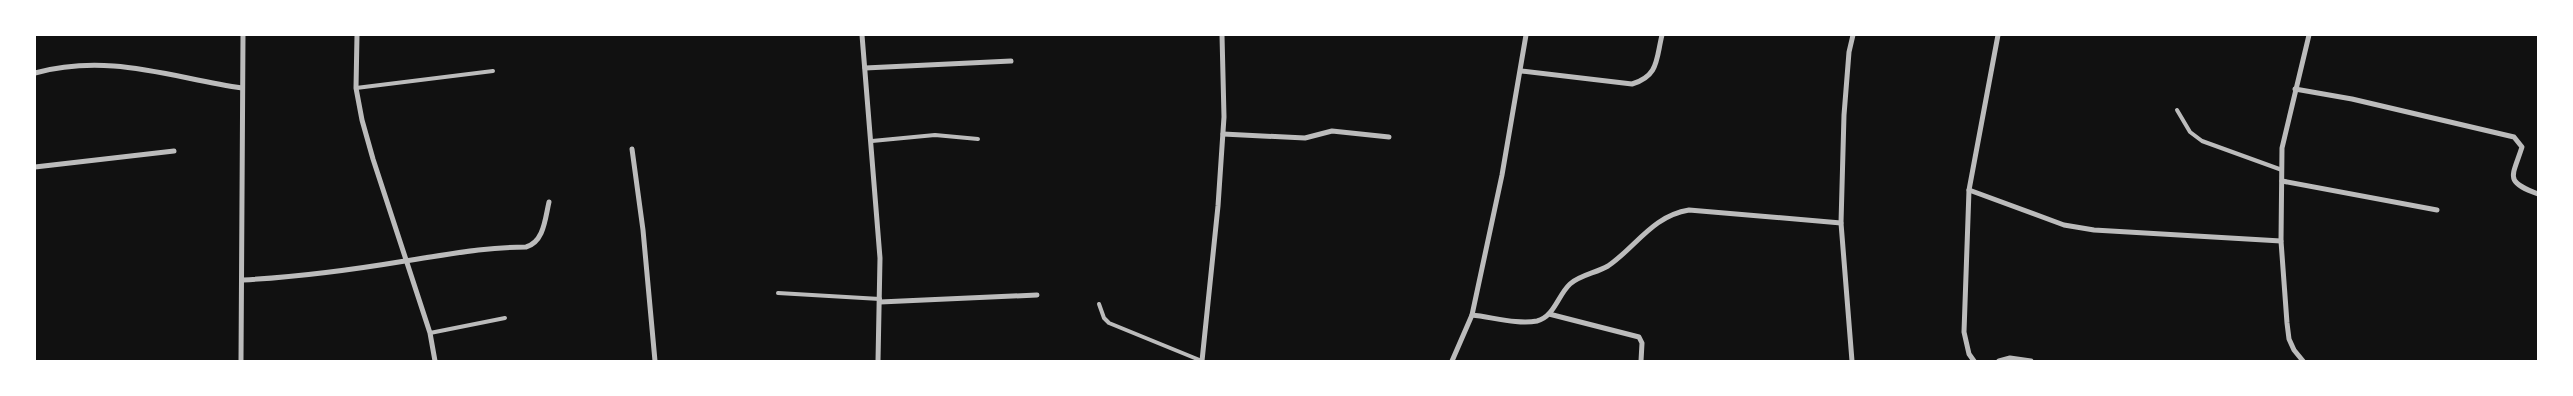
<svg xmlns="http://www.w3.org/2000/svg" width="2573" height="396" viewBox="0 0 2573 396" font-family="'Varela Round',sans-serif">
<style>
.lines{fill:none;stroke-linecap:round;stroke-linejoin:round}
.service{stroke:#bcbcbc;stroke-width:4}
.minor{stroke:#bcbcbc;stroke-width:5}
</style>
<rect width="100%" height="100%" fill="#111"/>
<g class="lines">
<g class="service">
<path d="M356 88 493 71"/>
<path d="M2177 110 2190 132 2202 141 2282 170"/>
<path d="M872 141 935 135 978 139"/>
<path d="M778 293 880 299"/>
<path d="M1099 304 1104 318 1109 323 1202 361"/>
<path d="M430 333 505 318"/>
</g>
<g class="minor">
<path d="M357 35 356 88 362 120 373 159 430 333 435 361"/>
<path d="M862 35 880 258 878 361"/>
<path d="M865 68 1011 61"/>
<path d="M1521 71 1632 84C1659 76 1656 59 1662 35"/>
<path d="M35 73C109 53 169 77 242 88"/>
<path d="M2295 89 2352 99 2514 137 2522 147C2512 178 2504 181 2538 194"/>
<path d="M1223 134 1305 138 1332 131 1389 137"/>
<path d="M632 149 643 230 655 361"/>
<path d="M35 167 174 151"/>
<path d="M2282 181 2437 210"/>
<path d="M1969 190 2064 225 2094 230 2281 241"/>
<path d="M243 280C298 277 351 270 405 261 446 255 484 247 526 247 544 242 545 219 549 202"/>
<path d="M880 302 1037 295"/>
<path d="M1549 314 1639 337 1642 343 1641 361"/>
<path d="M1472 315C1492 317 1518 325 1537 321 1554 317 1558 295 1570 284 1580 275 1596 273 1608 266 1636 247 1652 216 1689 210L1841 223"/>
<path d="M241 361 243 35"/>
<path d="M1202 361 1218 206 1224 117 1222 35"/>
<path d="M1452 361 1472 315 1502 175 1526 35"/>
<path d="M1852 361 1841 223 1844 115 1849 52 1853 35"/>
<path d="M1974 361 1969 354 1964 332 1969 190 1998 35"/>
<path d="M1999 361 2010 358 2031 361"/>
<path d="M2303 361 2294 350 2289 339 2287 323 2281 241 2282 148 2309 35"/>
</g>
</g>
<rect width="2573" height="396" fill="none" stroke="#ffffff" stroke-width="72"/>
</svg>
